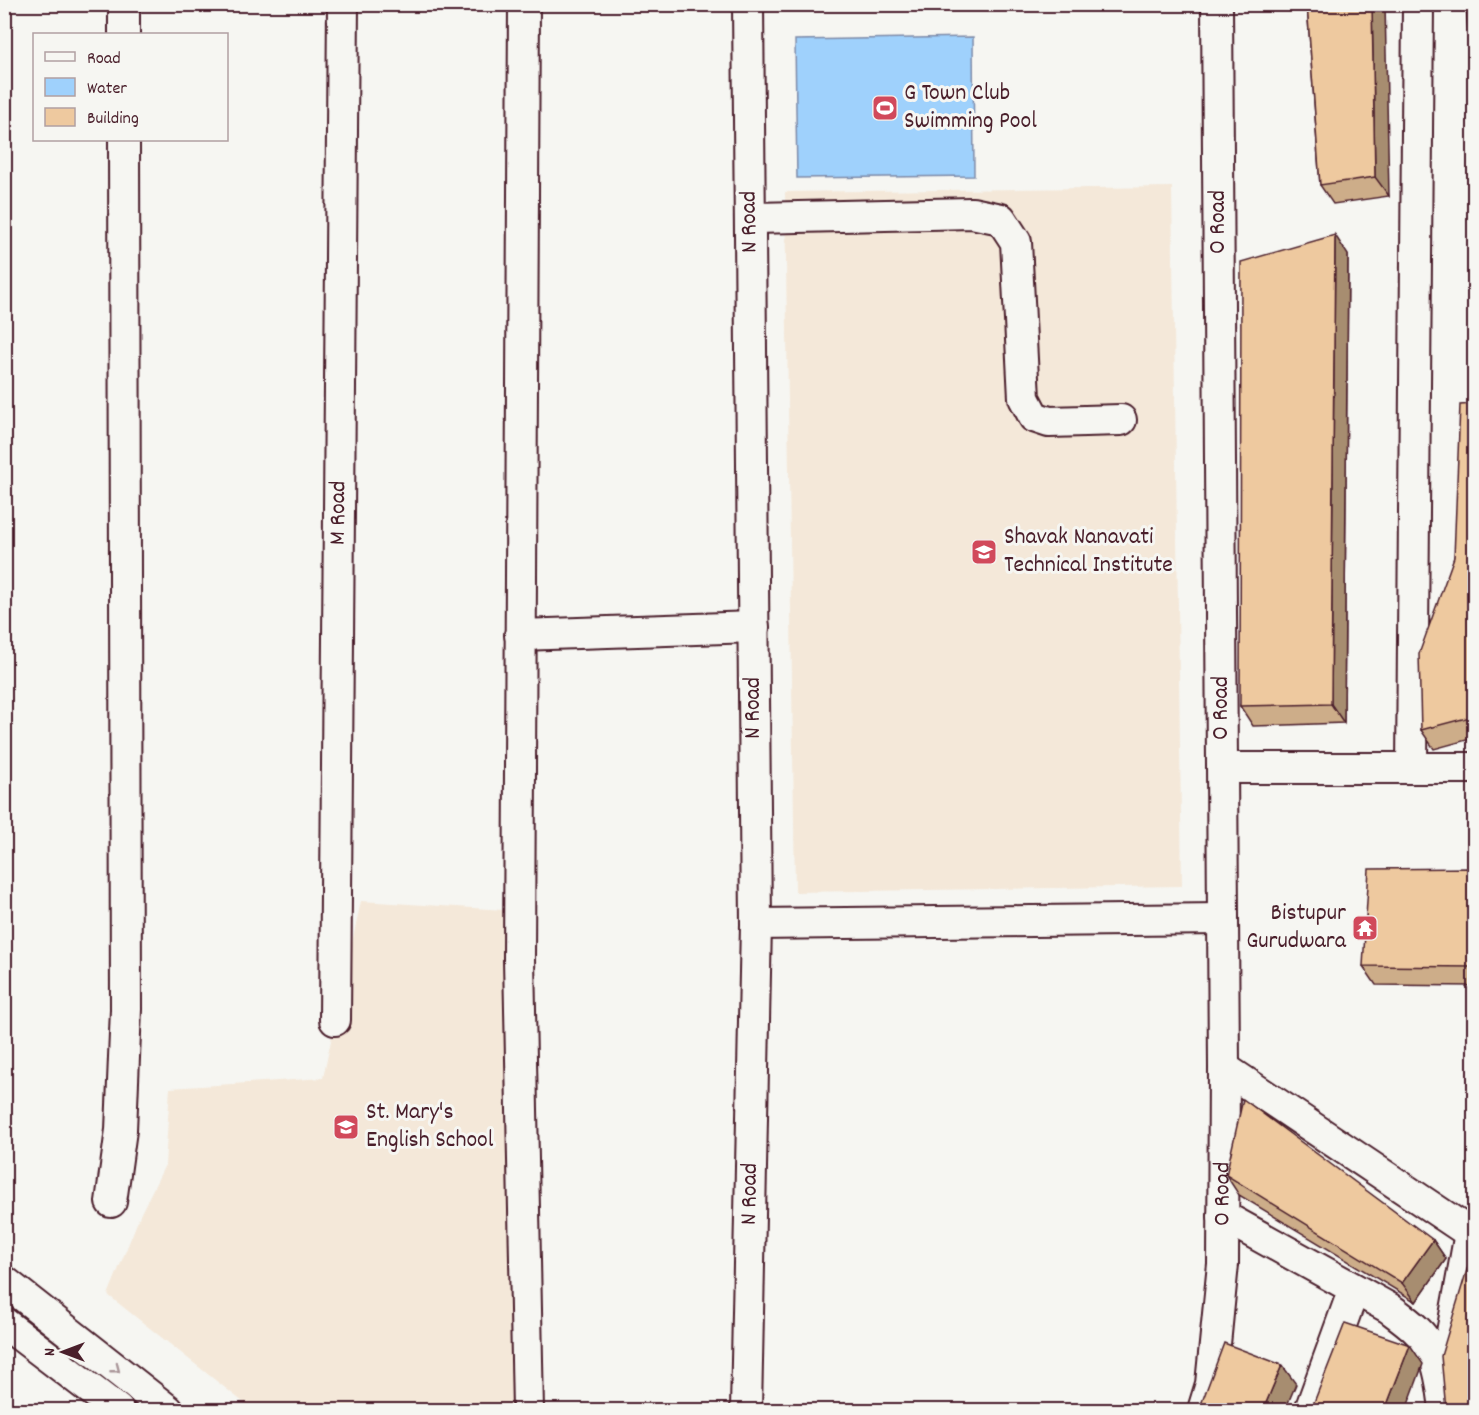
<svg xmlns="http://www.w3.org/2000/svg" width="1479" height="1415" viewBox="0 0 1479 1415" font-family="Dekko,sans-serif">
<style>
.built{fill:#f4e8d9}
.water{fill:#9fd1fc;stroke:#7d8aa8;stroke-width:1.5}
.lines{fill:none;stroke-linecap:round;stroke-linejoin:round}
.street-casing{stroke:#4a1f2b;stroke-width:34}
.street{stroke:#f6f6f2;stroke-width:30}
.wall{fill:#cdad89;stroke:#4a1f2b;stroke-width:1.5}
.shaded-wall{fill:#a78d6f;stroke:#4a1f2b;stroke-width:1.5}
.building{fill:#eec99f;stroke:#4a1f2b;stroke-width:1.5}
.oneway{stroke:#a99598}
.labels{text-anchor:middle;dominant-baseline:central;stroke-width:6;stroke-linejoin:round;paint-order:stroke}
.poi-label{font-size:24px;fill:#4a1f2b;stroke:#f6f6f2;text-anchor:start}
.street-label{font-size:24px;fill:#4a1f2b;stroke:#f6f6f2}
</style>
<rect width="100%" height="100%" fill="#f6f6f2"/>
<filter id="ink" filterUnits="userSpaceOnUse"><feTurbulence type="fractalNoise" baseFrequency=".0167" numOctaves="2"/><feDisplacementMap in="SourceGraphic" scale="12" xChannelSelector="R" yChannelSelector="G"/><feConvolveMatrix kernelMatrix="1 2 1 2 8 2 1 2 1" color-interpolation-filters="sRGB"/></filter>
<g filter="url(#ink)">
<g class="built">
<path d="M1172 187 1182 886 795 892 785 192Z"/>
<path d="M361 901 519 911 532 1410H253L108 1295 141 1213 165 1165 170 1088 323 1078Z"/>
</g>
<path class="water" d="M973 37 974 176 797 178 795 40Z"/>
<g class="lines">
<g class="street-casing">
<g id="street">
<path d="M124 4V34"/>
<path d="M524 4 519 959 528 1410"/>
<path d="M750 218 972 213 1001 219 1016 242 1024 398 1034 417 1049 422 1121 420"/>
<path d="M520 635 754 627"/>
<path d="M1223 768H1474"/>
<path d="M1412 768 1418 4"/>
<path d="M756 924 1223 919"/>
<path id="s1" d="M335 1020 343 4"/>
<path d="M1224 1068 1470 1233H1474"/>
<path d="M111 1202 121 1130 126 1009 124 140"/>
<path d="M1223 1216 1389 1308C1405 1320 1423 1332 1432 1351 1440 1368 1443 1391 1445 1410"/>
<path d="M4 1281 168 1410"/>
<path d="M4 1323 118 1410"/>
<path d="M1451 1338 1470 1233"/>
<path id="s2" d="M746 1410 756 924 748 4"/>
<path id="s3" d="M1203 1410 1211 1384 1223 1264 1224 1068 1217 4"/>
<path d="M1310 1410 1354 1289"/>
</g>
</g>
<use href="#street" class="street"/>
</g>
<g class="wall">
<path d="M1307 4 1389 196 1333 204 1320 185Z"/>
<path d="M1348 255 1344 723 1253 726 1240 706Z"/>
<path d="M1474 404V738L1434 749 1421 730 1454 557Z"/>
<path d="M1474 868V986L1376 985 1363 966Z"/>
<path d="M1226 1175 1433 1240 1446 1259 1416 1302 1239 1195Z"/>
</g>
<g class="shaded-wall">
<path d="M1372 4H1385L1389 196 1375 177Z"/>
<path d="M1335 235 1348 255 1344 723 1331 704Z"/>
<path d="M1433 1240 1446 1259 1416 1302 1402 1283Z"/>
<path d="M1410 1345 1423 1364 1406 1410H1385Z"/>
<path d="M1282 1365 1296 1384 1285 1410H1263Z"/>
</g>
<g class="building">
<path d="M1307 4H1372L1375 177 1320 185Z"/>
<path d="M1466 4H1474V120Z"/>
<path d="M1335 235 1331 704 1240 706 1241 262Z"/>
<path d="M1474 404V716L1421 730 1419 654 1454 557 1460 405Z"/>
<path d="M1474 868V967L1363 966 1369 869Z"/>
<path d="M1243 1099 1433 1240 1402 1283 1226 1175Z"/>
<path d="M1472 1253H1474V1410H1446L1441 1356Z"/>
<path d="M1345 1323 1410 1345 1385 1410H1311Z"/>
<path d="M1224 1343 1282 1365 1263 1410H1199Z"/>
</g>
<defs><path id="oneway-chevron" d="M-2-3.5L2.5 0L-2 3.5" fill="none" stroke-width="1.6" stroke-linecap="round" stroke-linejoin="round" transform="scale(1.5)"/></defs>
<use class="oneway" href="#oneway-chevron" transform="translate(116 1369) rotate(38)"/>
</g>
<defs>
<g id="stadium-square" transform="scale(1.35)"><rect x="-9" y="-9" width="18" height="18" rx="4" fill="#d1495b" stroke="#f6f6f2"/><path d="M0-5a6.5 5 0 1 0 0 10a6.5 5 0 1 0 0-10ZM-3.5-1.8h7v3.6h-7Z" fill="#fff"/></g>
<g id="school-square" transform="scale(1.35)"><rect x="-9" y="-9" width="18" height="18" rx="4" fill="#d1495b" stroke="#f6f6f2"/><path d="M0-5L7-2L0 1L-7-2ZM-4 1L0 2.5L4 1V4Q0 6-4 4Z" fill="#fff"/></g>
<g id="temple-square" transform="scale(1.35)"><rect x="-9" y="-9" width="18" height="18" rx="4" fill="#d1495b" stroke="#f6f6f2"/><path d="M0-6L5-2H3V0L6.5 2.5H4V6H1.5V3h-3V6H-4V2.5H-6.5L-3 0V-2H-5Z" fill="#fff"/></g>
</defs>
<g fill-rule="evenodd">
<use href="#stadium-square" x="885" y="108"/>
<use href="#school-square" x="984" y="552"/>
<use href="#temple-square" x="1365" y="928"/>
<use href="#school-square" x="346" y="1127"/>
</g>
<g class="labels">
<g class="poi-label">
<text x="904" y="94">G Town Club<tspan x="904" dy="28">Swimming Pool</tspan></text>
<text x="1004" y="538">Shavak Nanavati<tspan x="1004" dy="28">Technical Institute</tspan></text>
<text x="1346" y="914" text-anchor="end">Bistupur<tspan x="1346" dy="28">Gurudwara</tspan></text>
<text x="366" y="1113">St. Mary's<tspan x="366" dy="28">English School</tspan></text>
</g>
<g class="street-label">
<text transform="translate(750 222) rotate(-91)">N Road</text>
<text transform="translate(1219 222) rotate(-90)">O Road</text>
<text stroke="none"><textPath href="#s1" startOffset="507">M Road</textPath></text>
<text transform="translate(754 708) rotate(-90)">N Road</text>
<text transform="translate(1222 708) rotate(-90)">O Road</text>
<text stroke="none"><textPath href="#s2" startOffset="216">N Road</textPath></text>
<text stroke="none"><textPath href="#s3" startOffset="218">O Road</textPath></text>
</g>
</g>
<rect width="1479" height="1415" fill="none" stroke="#f6f6f2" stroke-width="24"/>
<rect x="12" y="12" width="1455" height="1391" fill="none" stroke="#4a1f2b" stroke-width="2" filter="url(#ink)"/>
<rect x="33" y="33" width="195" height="108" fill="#f6f6f2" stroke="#b1a0a2" stroke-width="1.5"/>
<rect x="45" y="52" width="30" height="9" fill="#f6f6f2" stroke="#b1a0a2" stroke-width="1.5"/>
<text x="87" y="63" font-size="18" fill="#4a1f2b">Road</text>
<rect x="45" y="78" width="30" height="18" fill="#9fd1fc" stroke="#b1a0a2" stroke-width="1.5"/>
<text x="87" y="93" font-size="18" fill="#4a1f2b">Water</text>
<rect x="45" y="108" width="30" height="18" fill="#eec99f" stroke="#b1a0a2" stroke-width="1.5"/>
<text x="87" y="123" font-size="18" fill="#4a1f2b">Building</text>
<g transform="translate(63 1352) rotate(270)" stroke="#f6f6f2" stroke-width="4.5" paint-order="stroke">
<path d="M0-4.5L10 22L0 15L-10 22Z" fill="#4a1f2b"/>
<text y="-9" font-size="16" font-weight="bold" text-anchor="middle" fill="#4a1f2b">N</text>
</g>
</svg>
